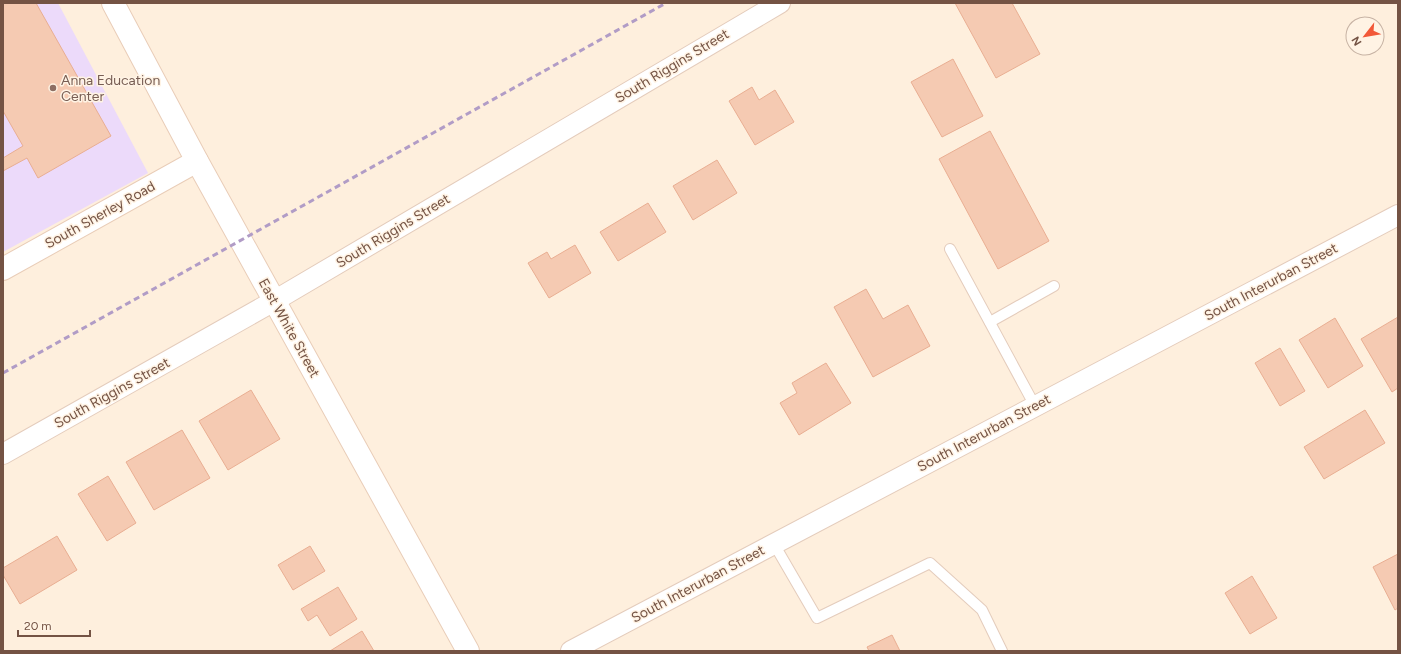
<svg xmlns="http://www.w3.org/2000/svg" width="1401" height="654" viewBox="0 0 1401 654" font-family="Figtree,sans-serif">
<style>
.education{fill:#ecdafa}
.building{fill:#f5cab2;stroke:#e9ae92}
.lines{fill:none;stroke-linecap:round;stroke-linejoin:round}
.lane-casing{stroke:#e4ccbc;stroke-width:12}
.street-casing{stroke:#e4ccbc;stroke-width:22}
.secondary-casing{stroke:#e9cdb8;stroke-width:24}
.lane{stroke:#fff;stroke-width:10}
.street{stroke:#fff;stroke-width:20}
.secondary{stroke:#fff;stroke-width:22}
.rail{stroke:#b19cc6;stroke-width:3;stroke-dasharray:6 4;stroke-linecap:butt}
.education-dot{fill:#8d6e63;stroke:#fff3e4;stroke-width:1.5}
.labels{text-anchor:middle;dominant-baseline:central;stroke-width:3;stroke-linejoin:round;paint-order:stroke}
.street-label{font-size:14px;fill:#745344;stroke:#fff3e4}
.education-label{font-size:14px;fill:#785e54;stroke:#fff3e4;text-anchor:start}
</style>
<rect width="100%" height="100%" fill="#feefdd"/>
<path class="education" d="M3 3H58L148 173 3 252Z"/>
<g class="building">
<path d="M3 3H36L111 136 38 178 27 158 3 171V158L23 146 3 111Z"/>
<path d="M955 3H1012L1040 54 996 78Z"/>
<path d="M953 59 983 116 942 137 911 82Z"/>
<path d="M752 87 759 100 775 90 794 122 755 145 729 101Z"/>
<path d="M990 131 1049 241 998 269 939 159Z"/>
<path d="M717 160 737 193 693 220 673 186Z"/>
<path d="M648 203 666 232 618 261 600 232Z"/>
<path d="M575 245 591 273 549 298 528 263 547 252 551 259Z"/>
<path d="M866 289 883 319 908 305 930 346 873 377 834 307Z"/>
<path d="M1398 317V388L1392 392 1361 339Z"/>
<path d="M1335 318 1363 366 1328 388 1299 340Z"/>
<path d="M1280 348 1305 391 1280 406 1255 363Z"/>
<path d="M826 363 851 403 799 435 780 403 797 393 792 383Z"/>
<path d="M251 390 280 439 228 470 199 421Z"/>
<path d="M1365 410 1385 443 1324 479 1304 447Z"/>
<path d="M182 430 210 478 154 510 126 462Z"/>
<path d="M108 476 136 523 107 541 78 494Z"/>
<path d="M57 536 77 570 20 604 3 575V568Z"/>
<path d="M310 546 325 571 293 590 278 565Z"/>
<path d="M1398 554V608L1395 610 1373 567Z"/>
<path d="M1252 576 1277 618 1250 634 1225 593Z"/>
<path d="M338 587 357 619 330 636 317 615 308 621 301 609Z"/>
<path d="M362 631 374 651H330Z"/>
<path d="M892 635 900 651H869L867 647Z"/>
</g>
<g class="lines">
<g class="lane-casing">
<g id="lane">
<path d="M950 249 1035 406"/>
<path d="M990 322 1054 286"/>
<path d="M774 544 817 618 930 563 982 610 1002 651"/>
</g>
</g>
<g class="street-casing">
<g id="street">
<path d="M3 454 274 301 780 3"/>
<path d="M571 651 1398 215"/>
</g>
</g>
<g class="secondary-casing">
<g id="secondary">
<path d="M113 3 197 161 468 651"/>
<path d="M3 269 197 161"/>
</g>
</g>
<use href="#lane" class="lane"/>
<use href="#street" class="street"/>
<use href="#secondary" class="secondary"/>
<path class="rail" d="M3 373 666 3"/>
</g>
<circle class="education-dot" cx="53" cy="88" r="4"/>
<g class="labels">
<g class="street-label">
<text transform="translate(672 66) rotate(-31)">South Riggins Street</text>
<text transform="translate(100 215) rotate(-29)">South Sherley Road</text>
<text transform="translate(393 231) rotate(-31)">South Riggins Street</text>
<text transform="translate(1271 282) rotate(-28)">South Interurban Street</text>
<text transform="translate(289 328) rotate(61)">East White Street</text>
<text transform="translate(112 393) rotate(-29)">South Riggins Street</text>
<text transform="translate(984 433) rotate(-28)">South Interurban Street</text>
<text transform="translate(698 584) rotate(-28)">South Interurban Street</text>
</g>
<g class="education-label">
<text x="61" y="80">Anna Education<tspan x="61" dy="16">Center</tspan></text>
</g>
</g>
<rect width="1401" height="654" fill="none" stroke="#745344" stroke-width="8"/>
<g transform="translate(1365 36) rotate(239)"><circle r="19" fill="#fff3e4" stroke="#c7b3a4"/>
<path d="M0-3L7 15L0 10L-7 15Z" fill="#f25838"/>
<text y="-6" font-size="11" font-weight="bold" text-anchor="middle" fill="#745344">N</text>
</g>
<path d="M18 630v6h72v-6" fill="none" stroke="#745344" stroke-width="2"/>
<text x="24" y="630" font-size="12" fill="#745344" stroke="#fff3e4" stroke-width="3" paint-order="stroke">20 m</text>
</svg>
